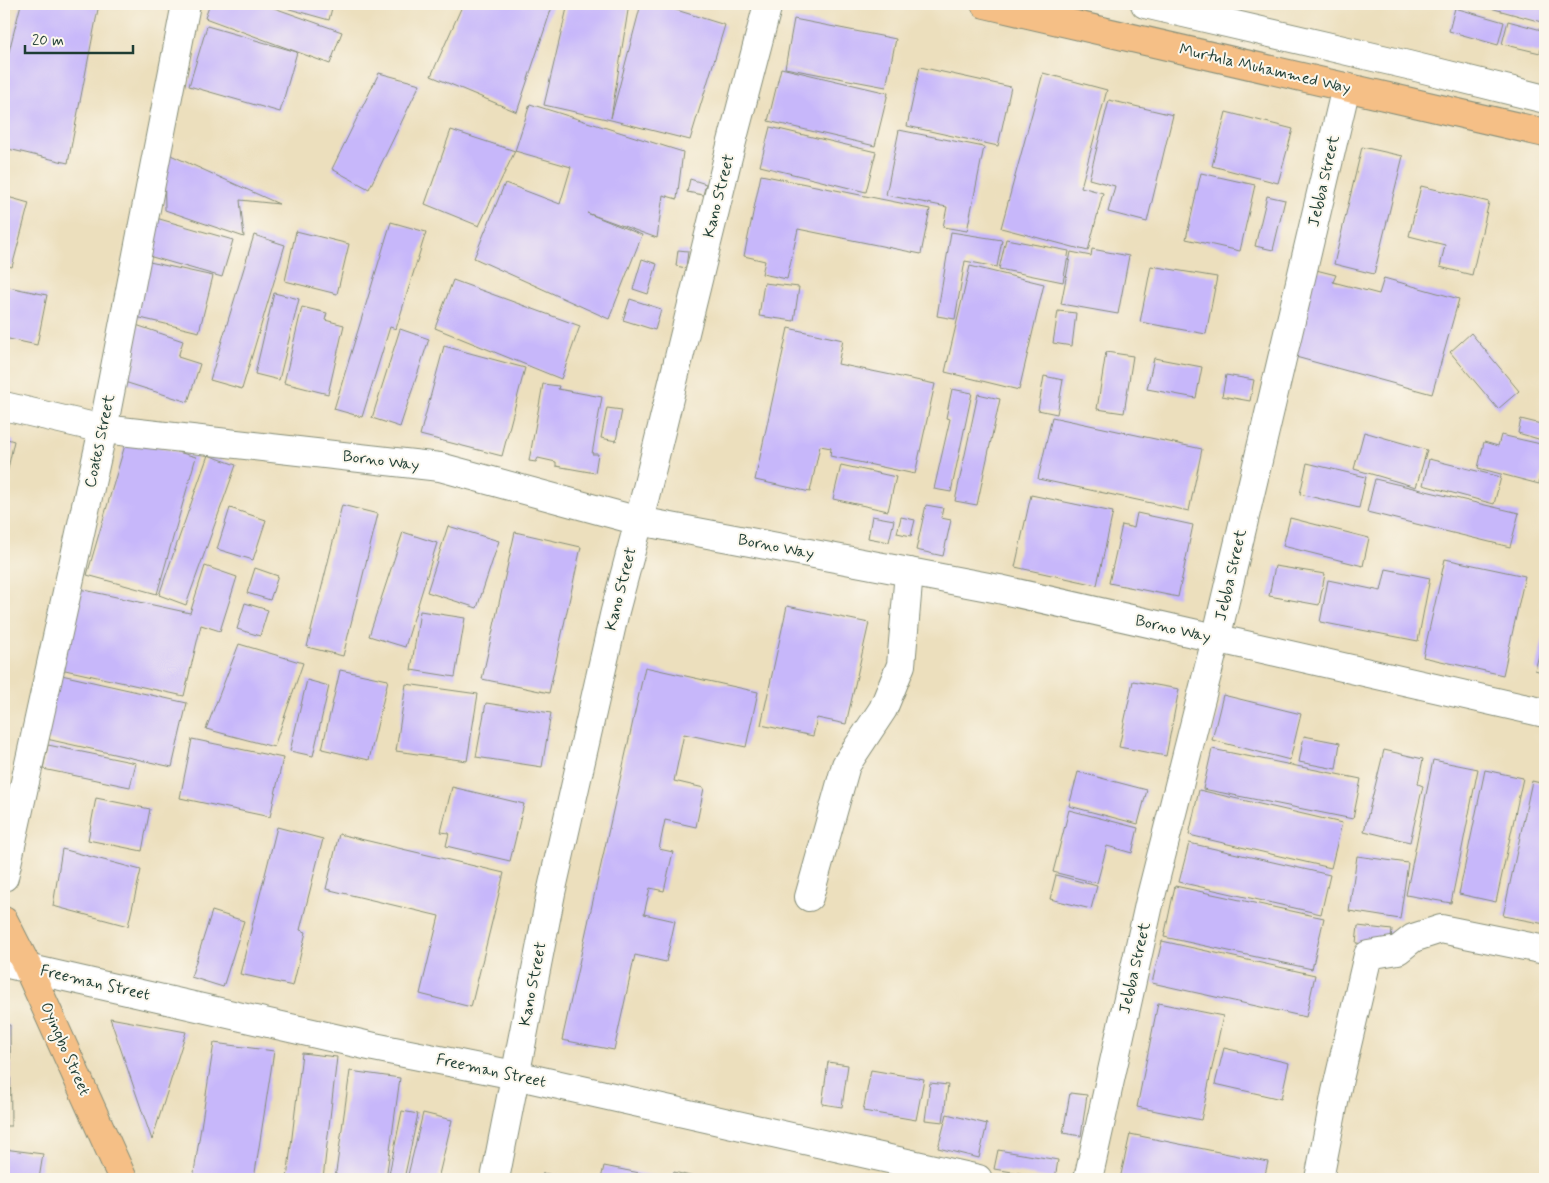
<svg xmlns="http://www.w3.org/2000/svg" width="1549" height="1183" viewBox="0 0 1549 1183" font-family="Mynerve,sans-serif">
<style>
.building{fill:#c7b7fa}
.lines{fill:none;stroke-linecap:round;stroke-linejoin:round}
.minor-casing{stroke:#868e78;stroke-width:30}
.highway-casing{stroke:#868e78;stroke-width:30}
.minor{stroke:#fff;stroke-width:28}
.highway{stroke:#f5bf86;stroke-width:28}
.labels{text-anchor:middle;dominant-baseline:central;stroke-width:4;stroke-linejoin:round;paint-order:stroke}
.street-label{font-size:16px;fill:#1f3d34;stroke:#fbf7ec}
</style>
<rect width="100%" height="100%" fill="#fbf7ec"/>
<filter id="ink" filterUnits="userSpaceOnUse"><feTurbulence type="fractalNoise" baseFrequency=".02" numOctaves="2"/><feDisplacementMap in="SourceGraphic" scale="10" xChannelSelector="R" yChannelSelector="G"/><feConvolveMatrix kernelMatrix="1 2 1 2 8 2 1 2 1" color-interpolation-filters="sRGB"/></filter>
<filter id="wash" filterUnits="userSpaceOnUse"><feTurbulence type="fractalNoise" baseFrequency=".0096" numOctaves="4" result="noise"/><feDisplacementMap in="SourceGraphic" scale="20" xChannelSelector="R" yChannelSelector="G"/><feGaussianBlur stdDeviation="1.12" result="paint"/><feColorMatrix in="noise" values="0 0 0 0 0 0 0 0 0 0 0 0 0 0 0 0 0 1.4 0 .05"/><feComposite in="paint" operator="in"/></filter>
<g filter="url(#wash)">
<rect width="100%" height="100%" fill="#ecdfbd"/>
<g id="blocks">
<g class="building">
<path d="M21 4H99L68 163 4 148V71Z"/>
<path d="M210 4H263L342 32 330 64 205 18Z"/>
<path d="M287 4H333L329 20 286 8Z"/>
<path d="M463 4H553L517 112 431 76Z"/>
<path d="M568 4H629L611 118 641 4H657L725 25 690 140 611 120 544 105Z"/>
<path d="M1476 4H1545V23Z"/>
<path d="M1455 8 1504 22 1498 45 1449 31Z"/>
<path d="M794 19 896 39 886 87 785 68Z"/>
<path d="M1508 21 1545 31 1540 53 1502 44Z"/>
<path d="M207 26 297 52 280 112 189 86Z"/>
<path d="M920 67 1011 87 998 146 907 126Z"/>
<path d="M781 68 888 93 875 146 768 121Z"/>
<path d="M379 73 420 84 369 189 332 169Z"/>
<path d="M1043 73 1107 90 1081 187 1103 193 1088 251 1001 228Z"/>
<path d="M1109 100 1173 115 1147 222 1108 212 1115 186 1089 179Z"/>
<path d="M530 104 683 152 677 199 663 195 657 238 587 213 642 235 609 319 474 258 505 183 560 204 571 167 515 151Z"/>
<path d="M1226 112 1293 129 1278 183 1212 166Z"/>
<path d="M770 127 876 152 866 192 760 166Z"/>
<path d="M451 130 515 151 479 226 425 204Z"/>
<path d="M899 130 984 147 967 231 943 227 947 207 886 195Z"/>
<path d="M1362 147 1403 156 1374 274 1334 264Z"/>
<path d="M164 152 279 204 240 200 244 237 165 210Z"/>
<path d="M1201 173 1255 185 1240 251 1186 239Z"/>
<path d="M761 175 930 209 921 254 798 229 787 279 762 274 765 261 744 256Z"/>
<path d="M690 179 706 184 703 195 687 192Z"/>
<path d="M1421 186 1489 202 1472 275 1440 267 1445 245 1409 236Z"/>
<path d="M4 196 29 203 12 267 4 265Z"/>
<path d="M1267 196 1285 200 1273 250 1255 246Z"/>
<path d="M156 218 233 240 222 277 145 255Z"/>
<path d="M391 222 426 232 396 329 390 327 362 417 334 409Z"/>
<path d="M296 231 349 244 337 294 285 281Z"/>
<path d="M951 232 1002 240 997 267 965 261 955 319 937 316Z"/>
<path d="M254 235 285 245 242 389 210 380Z"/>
<path d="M1006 239 1069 251 1063 282 999 269Z"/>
<path d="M1092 249 1129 256 1118 314 1061 304 1071 252 1091 256Z"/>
<path d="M678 250 688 251 686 268 676 266Z"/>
<path d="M642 259 657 264 648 294 633 289Z"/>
<path d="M145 261 213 276 199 332 132 316Z"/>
<path d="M970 266 1044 284 1019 390 945 372Z"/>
<path d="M1151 266 1217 277 1206 334 1140 322Z"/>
<path d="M1316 270 1336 275 1333 282 1379 294 1384 278 1459 299 1432 394 1292 356Z"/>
<path d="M453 280 580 326 561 379 435 328Z"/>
<path d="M764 283 799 287 794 321 759 316Z"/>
<path d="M4 286 47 295 37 345 4 338Z"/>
<path d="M274 293 299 299 279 380 255 374Z"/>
<path d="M630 299 661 309 655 330 623 320Z"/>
<path d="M302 307 327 313 325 320 344 325 328 394 284 383Z"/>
<path d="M1058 311 1076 313 1072 346 1053 343Z"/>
<path d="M136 325 183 341 178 357 200 364 188 402 118 380Z"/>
<path d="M788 328 843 340 838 364 935 384 915 474 830 456 831 448 820 446 810 492 755 480Z"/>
<path d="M400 329 429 339 400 427 372 418Z"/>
<path d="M1471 333 1519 391 1498 409 1450 352Z"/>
<path d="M444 346 525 368 502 456 420 435Z"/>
<path d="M1106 352 1133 356 1124 413 1097 409Z"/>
<path d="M1154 358 1202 367 1196 398 1147 389Z"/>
<path d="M1226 375 1254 380 1250 401 1222 396Z"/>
<path d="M1044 376 1063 380 1057 414 1038 410Z"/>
<path d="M543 384 559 386 558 389 602 397 592 454H598L595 473 556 466V462L538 458 536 462 529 461Z"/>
<path d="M952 389 972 393 951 492 934 489 950 419 946 418Z"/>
<path d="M978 394 1000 399 977 505 955 501Z"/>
<path d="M607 408 622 410 616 441 601 438Z"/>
<path d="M1052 417 1202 449 1189 511 1038 479Z"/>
<path d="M1521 419 1545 425V441L1518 433Z"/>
<path d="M1364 432 1427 450 1416 487 1354 469Z"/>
<path d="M1501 435 1545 445V459L1539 484 1478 468 1484 442 1498 446Z"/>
<path d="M4 438 14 441 5 482H4Z"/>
<path d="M127 438 196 457 157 594 87 575Z"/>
<path d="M208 455 236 465 186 605 159 595Z"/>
<path d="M1429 459 1501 477 1494 504 1423 485Z"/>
<path d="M1307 463 1366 477 1359 508 1300 494Z"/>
<path d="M841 465 896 477 888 511 833 499Z"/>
<path d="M1375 479 1519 513 1510 547 1367 512Z"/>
<path d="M1031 495 1113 512 1097 585 1015 567Z"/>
<path d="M342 505 378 514 343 656 307 647Z"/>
<path d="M926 505 943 508 941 518 951 520 943 556 916 550Z"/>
<path d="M230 508 266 520 253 560 217 549Z"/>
<path d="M1137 513 1193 525 1178 597 1109 583 1122 525 1134 528Z"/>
<path d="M872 516 894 520 889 542 868 538Z"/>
<path d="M901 517 915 520 911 536 897 533Z"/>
<path d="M1290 518 1369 538 1363 566 1283 546Z"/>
<path d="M448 526 499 541 477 608 427 592Z"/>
<path d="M403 532 437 543 405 647 369 636Z"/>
<path d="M515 532 581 547 549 693 482 679Z"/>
<path d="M1445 559 1525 576 1503 675 1423 657Z"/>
<path d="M205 566 237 577 220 631 201 625 184 696 56 668 75 588 190 613Z"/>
<path d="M1275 566 1325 574 1319 605 1269 596Z"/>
<path d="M255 568 278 576 270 600 247 593Z"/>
<path d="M1386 569 1430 578 1418 641 1320 622 1328 580 1381 591Z"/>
<path d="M245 603 268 610 260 636 237 629Z"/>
<path d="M787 606 869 623 846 724 817 718 813 736 761 725Z"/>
<path d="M420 611 465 618 455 677 411 670Z"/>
<path d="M1545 632V673L1535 670Z"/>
<path d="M239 644 303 663 274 747 206 729Z"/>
<path d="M645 667 758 692 746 747 684 734 674 781 704 788 696 827 665 820 659 849 673 852 664 891 650 888 644 914 675 921 666 962 635 955 614 1050 562 1040Z"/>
<path d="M340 670 388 680 369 760 322 749Z"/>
<path d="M57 674 187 703 172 767 42 738Z"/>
<path d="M307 680 329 686 313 756 290 751Z"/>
<path d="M1133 681 1179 689 1166 756 1119 747Z"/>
<path d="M406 684 478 694 467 761 396 751Z"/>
<path d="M1223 695 1301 714 1290 760 1212 740Z"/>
<path d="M486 703 551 713 542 767 476 757Z"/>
<path d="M1304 736 1340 743 1336 769 1299 762Z"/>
<path d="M192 739 283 758 270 817 180 798Z"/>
<path d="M48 745 136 763 130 787 43 769Z"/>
<path d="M1212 749 1361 779 1353 819 1203 789Z"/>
<path d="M1384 750 1423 759 1418 784 1423 786 1410 842 1364 831Z"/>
<path d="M1433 760 1478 769 1451 903 1406 895Z"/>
<path d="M1485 770 1523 778 1496 902 1459 894Z"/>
<path d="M1078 772 1147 790 1138 824 1069 806Z"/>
<path d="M1532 781 1545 784V924L1503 916Z"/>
<path d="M452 787 524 804 510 861 446 846 449 833 441 832Z"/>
<path d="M1199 790 1342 823 1331 868 1189 835Z"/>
<path d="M96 798 150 809 142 851 88 840Z"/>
<path d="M1069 810 1138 828 1132 853 1107 846 1097 883 1053 872Z"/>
<path d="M277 827 323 839 300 930 306 932 293 986 240 974Z"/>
<path d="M339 834 504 873 471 1007 420 994 439 916 326 889Z"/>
<path d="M1189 843 1330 875 1321 914 1179 882Z"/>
<path d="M62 849 141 870 128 926 53 906Z"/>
<path d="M1357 856 1408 863 1400 919 1349 911Z"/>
<path d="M1056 875 1097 886 1091 909 1050 899Z"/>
<path d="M1175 886 1324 918 1312 969 1164 937Z"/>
<path d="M212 911 244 921 223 987 191 977Z"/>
<path d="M1358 926 1392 930 1390 947 1356 943Z"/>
<path d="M1162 941 1315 975 1306 1017 1152 983Z"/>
<path d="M1158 1003 1223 1016 1201 1120 1137 1107Z"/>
<path d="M110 1018 186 1032 152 1140Z"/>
<path d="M4 1025H10L11 1126H4Z"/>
<path d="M214 1043 274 1051 254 1179H193Z"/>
<path d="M1224 1048 1289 1063 1281 1099 1215 1084Z"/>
<path d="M302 1053 337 1057 323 1179H287Z"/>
<path d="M828 1062 848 1065 842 1107 822 1104Z"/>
<path d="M871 1070 924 1079 916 1120 863 1111Z"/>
<path d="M350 1071 400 1078 386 1179H335Z"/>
<path d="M930 1083 948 1085 943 1122 925 1120Z"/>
<path d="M1070 1093 1087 1095 1081 1136 1063 1133Z"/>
<path d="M402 1111 418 1114 404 1179H388Z"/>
<path d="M423 1113 452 1120 438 1179H407Z"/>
<path d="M947 1114 987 1124 979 1158 938 1148Z"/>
<path d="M1130 1134 1268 1162 1264 1179H1120Z"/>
<path d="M4 1149 43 1154 39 1179H4Z"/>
<path d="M998 1150 1058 1160 1055 1179 994 1169Z"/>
<path d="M604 1166 660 1177 659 1179H601Z"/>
<path d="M674 1172 702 1179H672Z"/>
<path d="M543 1173 567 1178V1179H542Z"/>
</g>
</g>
</g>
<g filter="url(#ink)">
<use href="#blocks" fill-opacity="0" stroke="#868e78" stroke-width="1"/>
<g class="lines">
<g class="minor-casing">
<g id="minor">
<path d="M1145 4 1408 65 1545 99"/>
<path d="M4 406 103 429 440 467 639 521 999 589 1545 713"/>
<path d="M4 877 103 429 186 4"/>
<path d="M809 897 846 765 883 709 901 665 909 572"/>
<path d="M4 963 374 1047 515 1075 978 1179"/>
<path d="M495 1179 551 893 615 611 639 521 728 157 768 4"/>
<path d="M1088 1179 1150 900 1216 639 1346 87"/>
<path d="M1319 1179 1336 1092 1368 955 1398 950 1413 938 1441 929 1545 950"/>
</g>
</g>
<g class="highway-casing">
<g id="highway">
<path d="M985 4 1545 133"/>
<path d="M4 921 28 968 123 1179"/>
</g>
</g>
<use href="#minor" class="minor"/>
<use href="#highway" class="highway"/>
</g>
</g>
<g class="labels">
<g class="street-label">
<text transform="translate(1265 69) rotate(13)">Murtula Muhammed Way</text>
<text transform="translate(1324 181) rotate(-77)">Jebba Street</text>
<text transform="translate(719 196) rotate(-76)">Kano Street</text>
<text transform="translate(100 441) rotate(-78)">Coates Street</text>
<text transform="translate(381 461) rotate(7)">Borno Way</text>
<text transform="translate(776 547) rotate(11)">Borno Way</text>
<text transform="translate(1231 575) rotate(-77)">Jebba Street</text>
<text transform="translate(621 589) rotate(-76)">Kano Street</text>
<text transform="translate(1173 629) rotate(13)">Borno Way</text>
<text transform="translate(1135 968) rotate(-77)">Jebba Street</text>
<text transform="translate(95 983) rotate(13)">Freeman Street</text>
<text transform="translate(533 984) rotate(-79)">Kano Street</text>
<text transform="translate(65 1049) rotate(66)">Oyingbo Street</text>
<text transform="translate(491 1071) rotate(12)">Freeman Street</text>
</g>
</g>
<rect width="1549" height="1183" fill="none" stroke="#fbf7ec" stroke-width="20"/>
<path d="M25 45v8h108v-8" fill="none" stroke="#1f3d34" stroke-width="2.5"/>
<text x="32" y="45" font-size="15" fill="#1f3d34" stroke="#fbf7ec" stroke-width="4" paint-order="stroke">20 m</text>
</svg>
